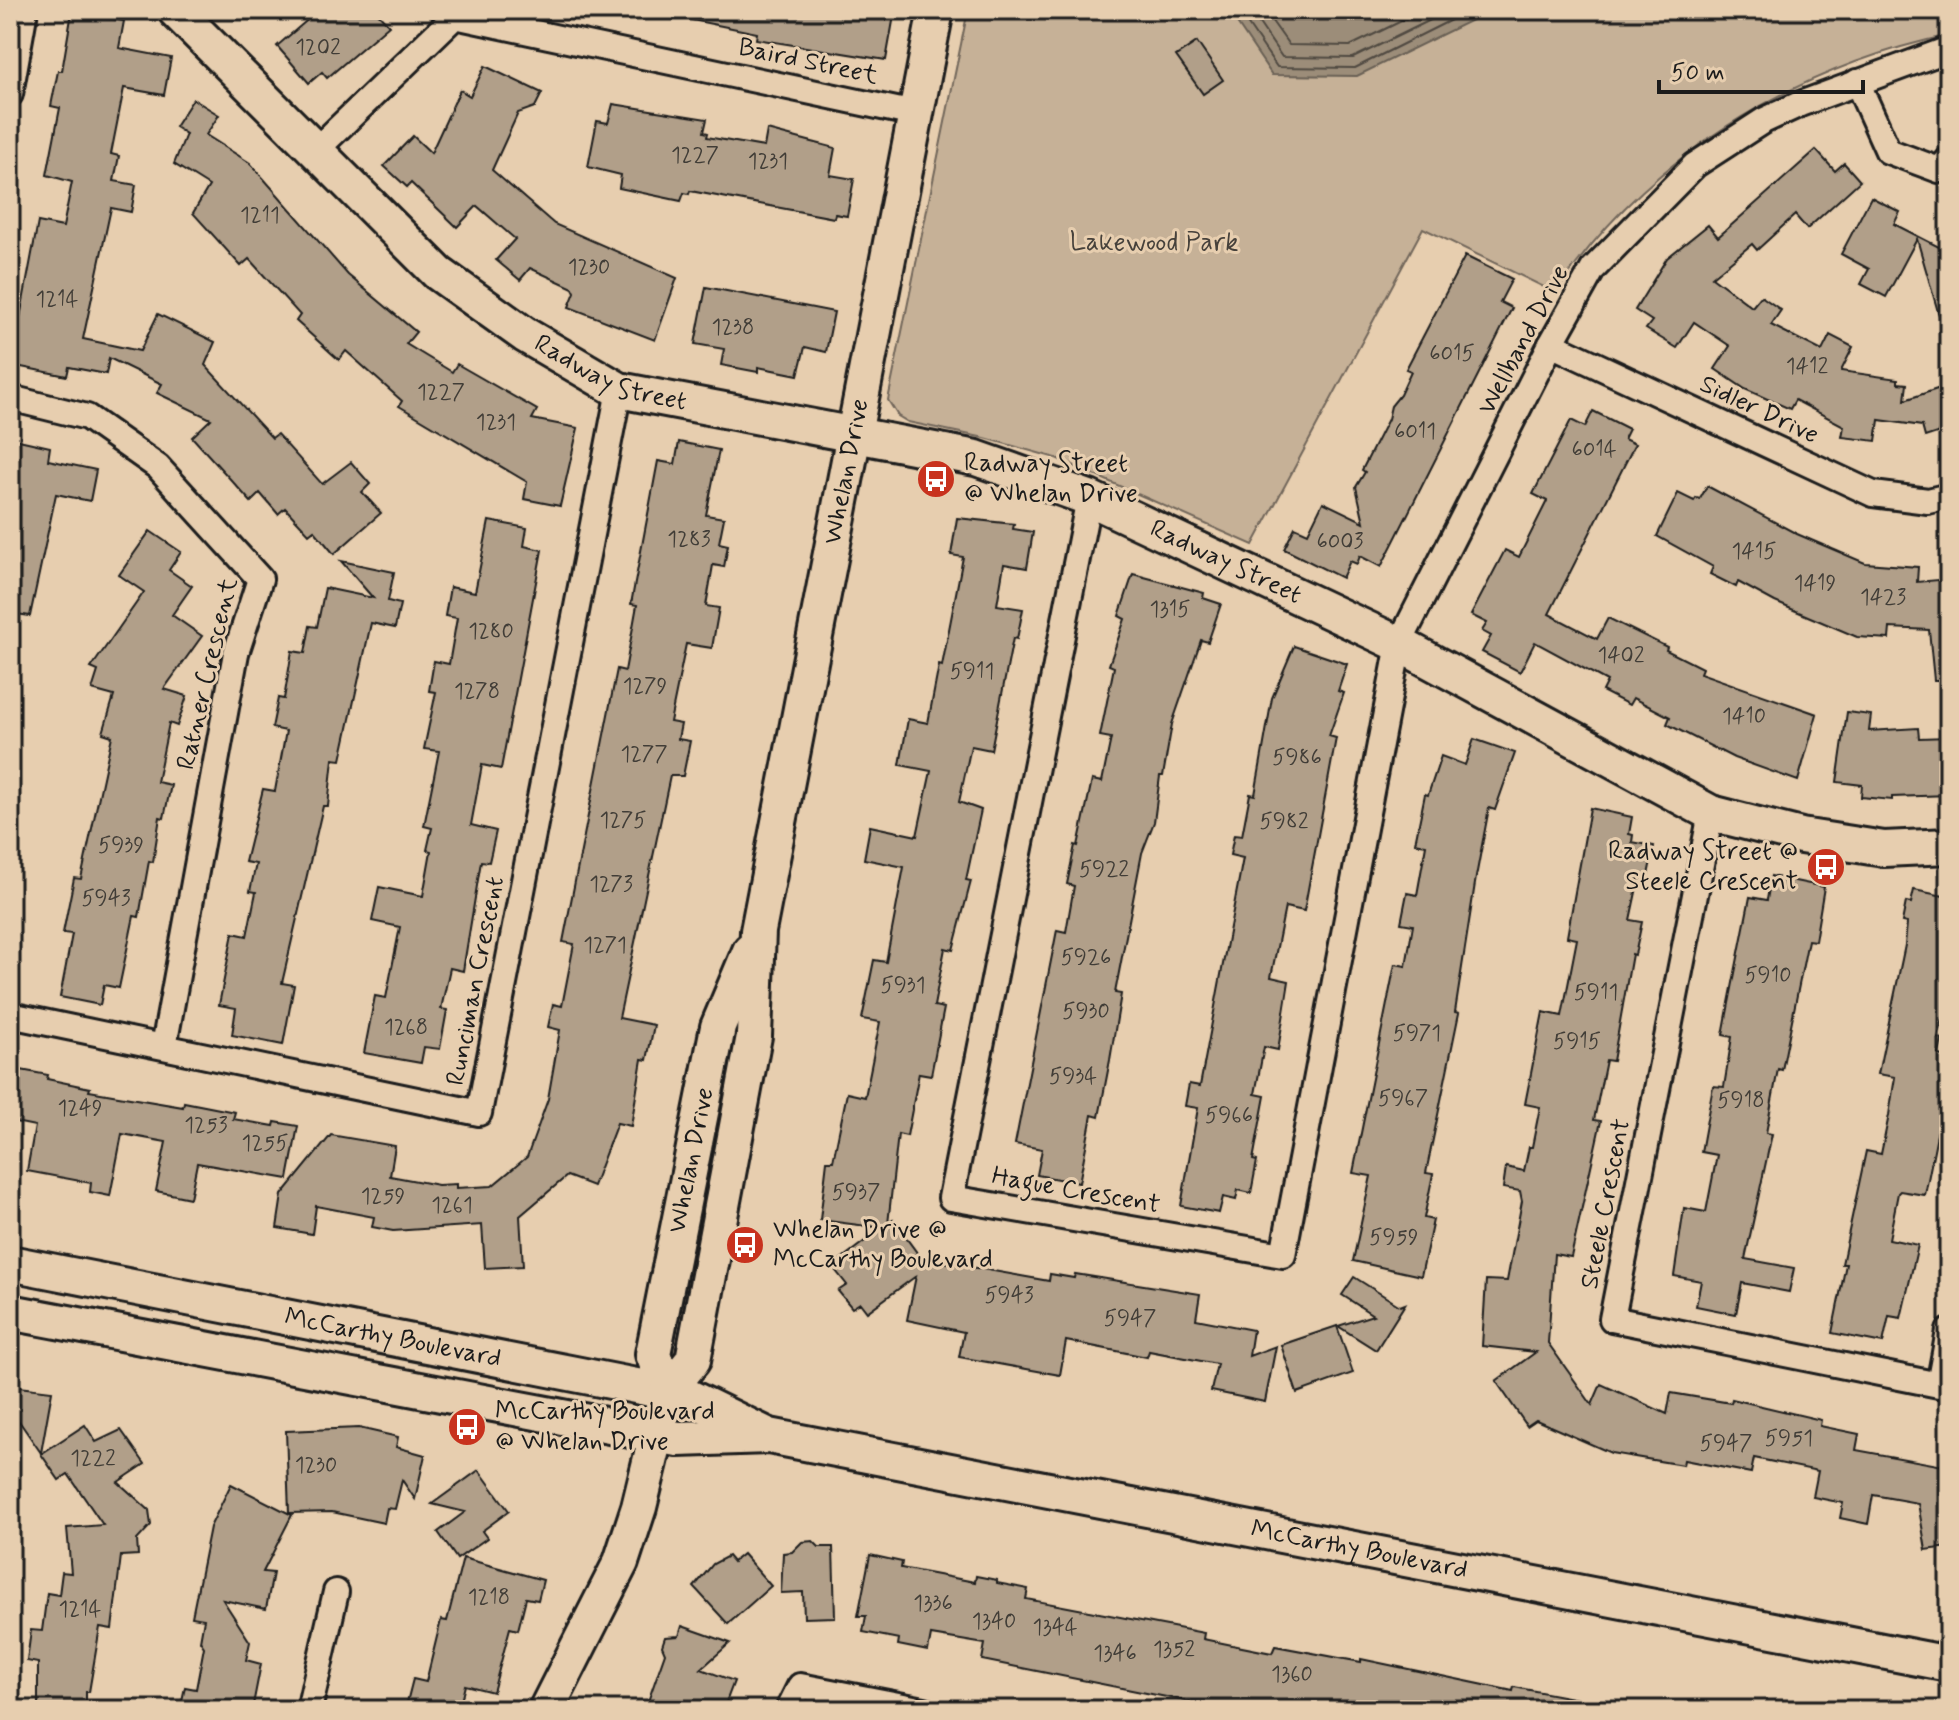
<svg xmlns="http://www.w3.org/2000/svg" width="1959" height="1720" viewBox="0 0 1959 1720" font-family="Mynerve,sans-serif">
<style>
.green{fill:#c6b197;stroke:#71665a;stroke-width:2}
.water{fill:#9c8d79;stroke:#696054;stroke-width:2}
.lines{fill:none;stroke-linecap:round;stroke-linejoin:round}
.shore{stroke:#4f4941;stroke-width:2}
.building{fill:#b19f89;stroke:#1c1c1c;stroke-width:2}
.street-casing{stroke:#1c1c1c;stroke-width:30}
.secondary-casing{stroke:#1c1c1c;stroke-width:40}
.street{stroke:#e7ceaf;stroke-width:24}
.secondary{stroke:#e7ceaf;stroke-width:34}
.labels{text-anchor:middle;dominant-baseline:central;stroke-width:6;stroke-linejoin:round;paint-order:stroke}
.number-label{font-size:22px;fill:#413d37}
.street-label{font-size:26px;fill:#1c1c1c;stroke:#e7ceaf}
.park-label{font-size:26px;fill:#46413b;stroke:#e7ceaf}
.poi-label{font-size:26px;fill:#1c1c1c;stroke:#e7ceaf;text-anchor:start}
</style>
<rect width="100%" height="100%" fill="#e7ceaf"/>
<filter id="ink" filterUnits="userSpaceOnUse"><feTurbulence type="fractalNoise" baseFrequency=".0125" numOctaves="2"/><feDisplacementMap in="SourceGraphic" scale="16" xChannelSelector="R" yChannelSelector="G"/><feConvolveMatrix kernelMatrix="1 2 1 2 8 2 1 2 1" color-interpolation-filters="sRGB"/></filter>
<g filter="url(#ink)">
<path class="green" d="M968 10H1949V35C1794 68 1643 159 1556 293L1423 228 1253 545 1056 458 985 438 908 422 898 416 888 400Z"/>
<path class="water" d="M1228 10H1482L1472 20 1357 76 1272 75Z"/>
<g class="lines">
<g class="shore">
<path d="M1238 10 1277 67 1355 68 1471 10"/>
<path d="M1250 10 1282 57 1353 58 1451 10"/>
<path d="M1264 10 1289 45 1350 46 1424 10"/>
</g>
</g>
<g class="building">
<path d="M319 10H375L389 25 327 78 322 72 309 83 277 46Z"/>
<path d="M694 10H895L886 60 756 39 757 33 692 20Z"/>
<path d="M72 12 124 21 119 48 171 58 164 95 124 88 111 154 119 156 114 181 136 185 131 212 111 208 83 339 140 351 158 314 215 342 205 365 272 438 277 434 322 484 351 462 370 484 362 492 381 513 334 554 314 530 309 534 285 508 278 514 260 493 251 502 192 437 211 419 157 393 162 384 109 358 106 374 69 367 67 376 11 365 38 222 63 227 72 182 47 175 60 108 51 106 58 71H62Z"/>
<path d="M1197 42 1223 80 1203 94 1176 56Z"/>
<path d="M485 66 542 93 535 107 518 113 492 170 554 224 677 278 655 340 569 307 575 292 573 288 530 268 520 280 496 260 515 239 477 206 457 227 411 183 407 187 384 166 413 136 431 153 460 90 470 96Z"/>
<path d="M193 99 219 115 206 135 250 163 348 275 416 332 406 344 452 372 457 364 537 410 532 419 578 428 560 506 524 499 527 482 399 406 402 401 346 351 339 360 296 321 300 315 249 259 241 266 193 213 209 186 174 164 186 134 175 127Z"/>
<path d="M613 104 707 119 704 132 708 133 707 137 764 147 767 130 835 148 830 175 854 179 847 216 835 214 834 218 690 191 689 194 684 193 681 201 619 188 621 175 588 167 597 121 608 123Z"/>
<path d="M1816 150 1835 171 1844 163 1860 181 1807 229 1795 215 1757 250 1752 244 1712 277 1752 307 1761 296 1781 310 1771 325 1822 351 1830 335 1853 347 1841 371 1898 379V383L1907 384 1905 400 1949 385V429L1925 437 1922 426 1879 420 1876 441 1842 437 1844 426 1795 400 1790 409 1745 389 1715 369 1730 346 1694 322 1677 348 1646 329 1652 321 1635 310 1667 258 1708 225 1718 237Z"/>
<path d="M1871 197 1900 212 1894 224 1949 252V328L1943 329 1917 239 1886 297 1861 284 1869 269 1841 254Z"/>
<path d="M1465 256 1512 279 1500 302 1512 308 1381 567 1360 556 1357 564 1350 561 1342 578 1284 549 1295 527 1308 533 1323 502 1364 522 1356 487 1365 472 1362 470 1388 419 1391 406 1400 395 1411 371 1406 369Z"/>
<path d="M706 287 834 312 826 352 805 347 798 375 758 367V372L721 365 724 349 695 344Z"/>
<path d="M1593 411 1629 429 1624 439 1635 444 1549 614 1597 639 1608 618 1667 647 1666 650 1702 668 1700 673 1817 714 1798 781 1734 758 1667 724 1670 717 1633 698 1629 705 1602 691 1607 681 1535 642 1520 672 1482 652 1491 636 1482 631 1487 623 1471 615 1505 550 1519 557 1547 501 1533 494 1571 420 1585 427Z"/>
<path d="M10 438 50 447 48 460 96 470 90 501 56 494 30 616 10 613Z"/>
<path d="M679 442 719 450 706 515 724 518 719 543 728 545 724 567 713 565 706 606 719 608 712 648 686 644 670 722 681 724 678 739 690 741 683 776H670L619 1018 654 1025 647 1060 642 1059 631 1126 617 1123 593 1186 567 1176 520 1216 523 1266 485 1268 482 1225 393 1231 372 1227 374 1217 316 1206 312 1234 277 1228 282 1195 331 1135 395 1146 390 1176 438 1185 456 1184V1188L492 1186 527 1157 548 1099 560 1030 548 1027 553 1004 562 1006 574 944 563 942 617 669 625 671 637 605 631 604 658 461 675 464Z"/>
<path d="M1707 486 1797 534 1865 563 1918 567 1917 582 1949 579V680H1934L1929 630 1890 628 1889 639 1857 637 1775 602 1738 582 1736 587 1710 574 1713 567 1657 536 1678 493 1694 501 1696 498 1700 499Z"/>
<path d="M957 518 1014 524 1013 529 1033 532 1027 568 1004 564 997 605 1023 609 1017 639 1013 638 991 750 971 746 959 802 981 810 966 880 971 881 953 950 945 948 934 1006 944 1008 931 1075 919 1073 907 1136 898 1134 888 1224 893 1220 921 1258 1049 1281 1050 1274 1074 1278 1075 1274 1200 1294 1196 1319 1253 1330 1249 1356 1276 1346 1265 1402 1211 1391 1217 1364 1149 1351 1147 1357 1066 1341 1060 1375 959 1357 964 1332 907 1320 916 1276 867 1312 860 1303 852 1308 838 1291 847 1285 832 1266 882 1228 820 1220 827 1161H833L847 1093 865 1097 880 1022 862 1019 874 960 886 962 904 867 864 859 870 826 917 836 931 771 900 765 908 719 928 723 939 665 942 666 963 557 951 555Z"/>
<path d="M489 521 527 528 524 546 542 550 501 769 482 765 471 825 496 831 489 862 481 861 463 971 450 968 441 1009 447 1010 440 1049 424 1047 421 1063 364 1053 375 996 386 998 400 927 372 921 379 887 423 896 431 851 427 850 432 828 424 826 439 751 424 749 436 692 429 691 434 661 449 664 457 618 445 616 450 587 475 592Z"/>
<path d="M150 531 181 552 169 570 192 586 172 615 202 636 164 689 187 696 177 726 169 723 157 782 171 785 164 818 160 817 153 862 149 861 139 917 134 916 119 988 104 985 100 1005 60 997 72 934 63 933 74 878 81 879 112 736 103 733 114 696 92 690 98 671 91 668 144 592 119 575Z"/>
<path d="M341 561 394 572 388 601 400 604 395 628 371 623 341 760 333 759 328 806H323L282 983 294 985 283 1045 232 1035 236 1008 219 1005 233 933 247 936 256 892 250 891 256 864 245 862 263 789 275 791 286 731 272 728 278 698 284 699 292 651 305 653 310 626 317 627 325 588 373 598Z"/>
<path d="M1133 574 1204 593 1203 598 1221 604 1208 642 1201 640 1172 724 1163 776H1160L1154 822 1142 853 1115 993 1121 994 1110 1060 1099 1117 1092 1115 1079 1183 1037 1175 1042 1149 1015 1144 1057 930 1066 932 1074 886 1067 884 1075 845 1078 846 1092 780 1102 782 1111 738 1100 736 1114 667 1109 665 1125 619 1119 616Z"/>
<path d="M1294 646 1347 664 1338 691 1344 693 1329 736 1336 738 1304 911 1285 907 1271 977 1289 981 1278 1050 1264 1047 1255 1094 1265 1096 1253 1160 1257 1161 1251 1193 1238 1190 1236 1200 1223 1197 1219 1213 1181 1206 1198 1108 1185 1106 1189 1084 1200 1086 1243 858 1230 855 1234 835 1242 836 1250 794 1255 795 1272 698Z"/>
<path d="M1847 712 1871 715 1869 731 1918 728 1919 738 1949 737V795L1892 797V800L1861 797 1862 785 1837 782Z"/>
<path d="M1474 739 1515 753 1495 810 1489 808 1476 877 1455 1012 1459 1013 1426 1173 1433 1174 1424 1218 1433 1220 1421 1276 1353 1261 1371 1176 1353 1173 1395 964 1406 966 1413 925 1401 923 1407 893 1417 895 1426 845 1415 843 1425 794 1428 795 1441 756 1465 765Z"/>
<path d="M1590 808 1632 817 1629 834 1633 835 1632 842 1654 846 1647 880 1639 878 1630 920 1642 922 1635 955 1632 954 1613 1061 1606 1060 1594 1120 1601 1121 1571 1257 1554 1254 1548 1343 1592 1405 1601 1384 1667 1414 1671 1393 1731 1403 1732 1399 1821 1420 1820 1426 1859 1434 1856 1450 1949 1467V1547L1926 1550 1918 1503 1873 1495 1868 1524 1840 1518 1843 1503 1813 1497 1818 1471 1754 1458 1751 1473 1684 1460 1683 1465 1611 1453 1536 1420 1527 1426 1496 1381 1536 1352 1482 1346 1486 1280 1507 1281 1522 1201 1520 1191 1503 1188 1506 1167 1524 1171 1529 1147H1532L1540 1107 1525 1104 1543 1012 1562 1016 1577 939 1567 937Z"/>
<path d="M1771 876 1824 887 1815 941 1808 940 1782 1070 1778 1069 1766 1133 1772 1134 1745 1259 1794 1268 1789 1292 1742 1283 1736 1314 1696 1306 1701 1281 1674 1276 1684 1208 1706 1212 1717 1155 1701 1152 1713 1086 1724 1087 1732 1037 1723 1035 1729 1003 1750 897 1767 900Z"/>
<path d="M1914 890 1949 897V997L1938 1038 1942 1039 1939 1055 1949 1057V1074L1925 1195 1900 1191 1898 1193 1889 1239 1918 1245 1901 1318 1889 1316 1883 1343 1832 1333 1846 1264H1842L1866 1151 1881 1154 1889 1115 1895 1077 1878 1074 1905 945 1907 923 1902 922 1906 902 1911 903Z"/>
<path d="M10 1068 48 1075 47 1079 90 1088 89 1091 183 1107 184 1102 235 1112 233 1119 274 1126 275 1122 298 1126 288 1179 197 1163 190 1198 156 1191 166 1142 122 1134 110 1196 90 1192 91 1183 27 1171 35 1126 10 1121Z"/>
<path d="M1354 1277 1400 1306 1405 1304 1376 1350 1338 1326 1373 1315 1342 1295Z"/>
<path d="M1337 1326 1353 1373 1297 1393 1281 1345Z"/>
<path d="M10 1386 52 1391 41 1453 10 1408Z"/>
<path d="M85 1425 96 1442 121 1430 145 1464 118 1482 149 1510 151 1525 137 1540 138 1555 121 1556 112 1629 100 1627 89 1692H86V1710H38V1663L27 1661 31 1630 42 1631 47 1593 59 1595 62 1572 71 1573 67 1528 103 1525 68 1474 59 1480 41 1454Z"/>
<path d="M359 1428 398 1437 396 1447 425 1455 415 1499 402 1480 395 1509 387 1508 384 1523 332 1512 289 1513 286 1431Z"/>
<path d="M479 1470 509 1511 482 1531 487 1538 457 1559 438 1532 465 1512 432 1504Z"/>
<path d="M231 1484 292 1515 263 1572 273 1573 266 1609 223 1600 250 1642 246 1660 261 1664 252 1710H180L185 1687 196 1689 204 1647 200 1641 204 1619 192 1617 210 1527Z"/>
<path d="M813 1541 819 1547H833L835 1617 804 1618 803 1592 781 1593 783 1553 792 1552 802 1542Z"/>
<path d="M743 1554 771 1586 728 1624 694 1587 713 1564 728 1556 733 1562Z"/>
<path d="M870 1555 902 1562 901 1568 975 1582 976 1576 997 1580V1583L1028 1589 1026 1599 1204 1633 1203 1639 1237 1646 1272 1653 1275 1646 1361 1662V1659L1513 1691 1514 1687 1578 1699 1577 1710H1231L982 1660 985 1644 931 1635 928 1651 898 1645 899 1639 863 1632 866 1616H858Z"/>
<path d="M463 1558 543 1580 538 1600 526 1598 518 1630 510 1628 493 1692 465 1685 459 1710H405L413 1679 426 1682 441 1620 447 1621Z"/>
<path d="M682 1626 730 1643 701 1669 734 1681 723 1710H645L665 1653 662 1646 665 1637 679 1636Z"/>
</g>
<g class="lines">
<g class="street-casing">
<g id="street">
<path d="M1857 82 1888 151 1939 170 1949 159"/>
<path d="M10 94 25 10"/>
<path d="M316 150 455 16 915 114"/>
<path d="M1551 344 1873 494 1928 501 1949 496"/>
<path d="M10 398 87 417 158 467 260 579 236 653 164 1046"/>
<path d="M1089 498 951 1198 1283 1255 1399 644 1551 344 1593 269 1695 165 1763 121 1800 104 1949 49"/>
<path d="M1711 813 1612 1319 1939 1385 1949 1331"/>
<path d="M10 1015 479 1113 619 390"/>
<path d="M309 1710 336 1592"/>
<path d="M788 1710 800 1686 924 1710"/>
</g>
</g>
<g class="secondary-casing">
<g id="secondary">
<path id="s1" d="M175 10 438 273 525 335 619 390 976 458 1089 498 1399 644 1711 813 1801 836 1884 849 1949 846"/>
<path id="s2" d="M10 1263 687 1396 765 1434"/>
<path id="s3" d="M10 1312 678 1439 769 1436 1949 1664"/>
<path id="s4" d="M667 1392 653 1354 718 1027 750 951"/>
<path id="s5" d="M546 1710 621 1562 639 1507 667 1392 693 1360 754 1036 758 931 936 10"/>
</g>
</g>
<use href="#street" class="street"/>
<use href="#secondary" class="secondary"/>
</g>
</g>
<defs>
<g id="bus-disc" transform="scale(2)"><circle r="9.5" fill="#c8321e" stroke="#e7ceaf"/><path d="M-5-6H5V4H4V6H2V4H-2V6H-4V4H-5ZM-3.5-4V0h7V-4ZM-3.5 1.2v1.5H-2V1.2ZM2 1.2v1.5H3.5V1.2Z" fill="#fff"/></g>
</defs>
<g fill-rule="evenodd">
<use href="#bus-disc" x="936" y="479"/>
<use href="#bus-disc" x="1826" y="867"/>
<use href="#bus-disc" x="745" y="1245"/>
<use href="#bus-disc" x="467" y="1427"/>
</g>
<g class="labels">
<g class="number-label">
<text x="318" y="48">1202</text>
<text x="695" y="156">1227</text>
<text x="768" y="162">1231</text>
<text x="260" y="216">1211</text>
<text x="589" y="268">1230</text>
<text x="57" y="300">1214</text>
<text x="733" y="328">1238</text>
<text x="1452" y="354">6015</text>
<text x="1807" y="367">1412</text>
<text x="441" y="393">1227</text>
<text x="496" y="423">1231</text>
<text x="1415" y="432">6011</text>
<text x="1594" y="450">6014</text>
<text x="689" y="540">1283</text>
<text x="1340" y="542">6003</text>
<text x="1754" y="552">1415</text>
<text x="1815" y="584">1419</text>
<text x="1883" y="598">1423</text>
<text x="1170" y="610">1315</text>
<text x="491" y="632">1280</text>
<text x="1621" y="656">1402</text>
<text x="972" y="672">5911</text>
<text x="645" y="687">1279</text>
<text x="477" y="692">1278</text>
<text x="1744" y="717">1410</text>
<text x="644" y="755">1277</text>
<text x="1297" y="758">5986</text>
<text x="623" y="821">1275</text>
<text x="1284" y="822">5982</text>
<text x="121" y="846">5939</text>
<text x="1104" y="870">5922</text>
<text x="611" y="885">1273</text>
<text x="106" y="899">5943</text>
<text x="605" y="946">1271</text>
<text x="1086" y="958">5926</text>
<text x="1768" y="976">5910</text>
<text x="903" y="986">5931</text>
<text x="1596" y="993">5911</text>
<text x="1086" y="1012">5930</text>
<text x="406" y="1028">1268</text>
<text x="1417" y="1034">5971</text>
<text x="1577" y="1042">5915</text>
<text x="1073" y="1077">5934</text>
<text x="1403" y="1099">5967</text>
<text x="1741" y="1101">5918</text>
<text x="80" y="1109">1249</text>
<text x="1229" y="1116">5966</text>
<text x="206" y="1126">1253</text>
<text x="265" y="1144">1255</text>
<text x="856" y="1193">5937</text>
<text x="383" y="1197">1259</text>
<text x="452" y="1206">1261</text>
<text x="1394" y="1238">5959</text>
<text x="1009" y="1296">5943</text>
<text x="1130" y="1319">5947</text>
<text x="1789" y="1439">5951</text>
<text x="1726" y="1444">5947</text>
<text x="93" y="1459">1222</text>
<text x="316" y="1466">1230</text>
<text x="489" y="1598">1218</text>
<text x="933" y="1604">1336</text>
<text x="80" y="1610">1214</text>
<text x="994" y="1622">1340</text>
<text x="1055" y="1628">1344</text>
<text x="1174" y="1650">1352</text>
<text x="1115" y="1654">1346</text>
<text x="1292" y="1675">1360</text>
</g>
<g class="street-label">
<text transform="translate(808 62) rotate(12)">Baird Street</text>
<text transform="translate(1524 340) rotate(-62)">Wellband Drive</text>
<text stroke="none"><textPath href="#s1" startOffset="574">Radway Street</textPath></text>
<text transform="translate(1759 410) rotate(25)">Sidler Drive</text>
<text stroke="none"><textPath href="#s5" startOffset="1286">Whelan Drive</textPath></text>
<text stroke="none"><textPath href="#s1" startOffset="1222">Radway Street</textPath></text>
<text transform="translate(208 674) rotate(-77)">Ratner Crescent</text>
<text transform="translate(476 981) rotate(-79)">Runciman Crescent</text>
<text stroke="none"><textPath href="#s4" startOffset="238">Whelan Drive</textPath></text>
<text transform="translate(1076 1191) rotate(10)">Hague Crescent</text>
<text transform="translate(1606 1204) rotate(-79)">Steele Crescent</text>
<text stroke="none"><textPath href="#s2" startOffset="390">McCarthy Boulevard</textPath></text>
<text stroke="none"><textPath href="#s3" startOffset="1372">McCarthy Boulevard</textPath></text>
</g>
<g class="park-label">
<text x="1154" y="243">Lakewood Park</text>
</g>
<g class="poi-label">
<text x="964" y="464">Radway Street<tspan x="964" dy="30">@ Whelan Drive</tspan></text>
<text x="1798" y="852" text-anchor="end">Radway Street @<tspan x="1798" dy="30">Steele Crescent</tspan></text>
<text x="773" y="1230">Whelan Drive @<tspan x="773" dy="30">McCarthy Boulevard</tspan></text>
<text x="495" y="1412">McCarthy Boulevard<tspan x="495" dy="30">@ Whelan Drive</tspan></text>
</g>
</g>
<rect width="1959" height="1720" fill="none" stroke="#e7ceaf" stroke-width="40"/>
<rect x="20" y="20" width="1919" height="1680" fill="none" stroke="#1c1c1c" stroke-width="3" filter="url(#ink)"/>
<path d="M1659 80v12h204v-12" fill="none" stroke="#1c1c1c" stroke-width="4"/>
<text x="1671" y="80" font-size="24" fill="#1c1c1c" stroke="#e7ceaf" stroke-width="6" paint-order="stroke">50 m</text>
</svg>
